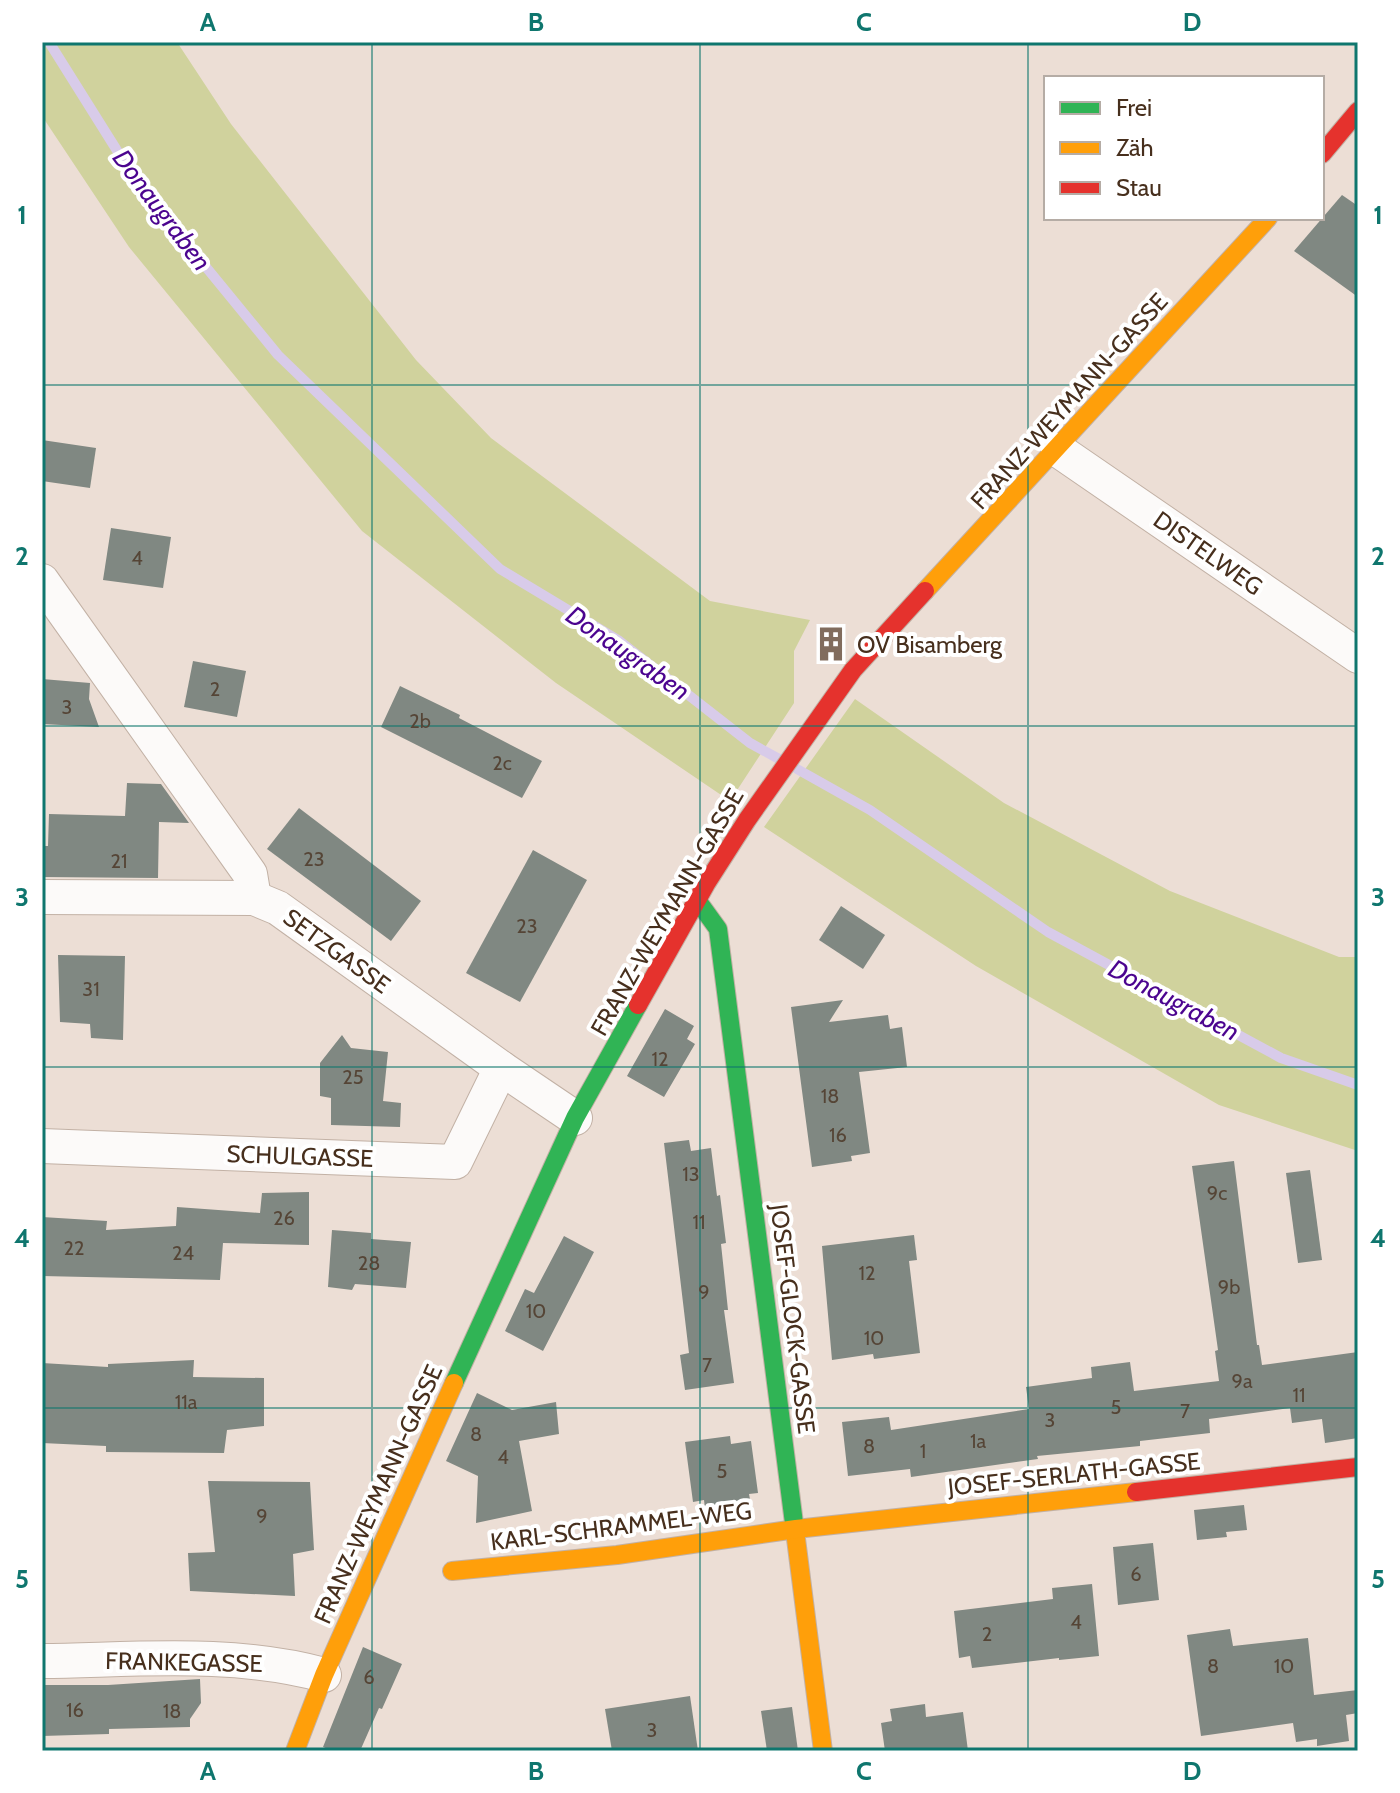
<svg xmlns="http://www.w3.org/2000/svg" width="1400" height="1793" viewBox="0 0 1400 1793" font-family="Cabin,sans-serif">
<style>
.green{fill:#d0d29d}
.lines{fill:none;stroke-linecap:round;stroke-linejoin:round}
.stream{stroke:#d8cbe9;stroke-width:10}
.building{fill:#808882}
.street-casing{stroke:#c2b1a5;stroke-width:36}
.fast-casing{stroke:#c2b1a5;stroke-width:20}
.slow-casing{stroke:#c2b1a5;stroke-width:20}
.jam-casing{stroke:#c2b1a5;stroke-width:20}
.street{stroke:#fcfaf9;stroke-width:34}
.fast{stroke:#30b455;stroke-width:18}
.slow{stroke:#ff9f0a;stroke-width:18}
.jam{stroke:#e5322d;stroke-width:18}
.grid{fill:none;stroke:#0f766e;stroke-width:2;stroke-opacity:0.55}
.labels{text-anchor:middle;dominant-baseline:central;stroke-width:8;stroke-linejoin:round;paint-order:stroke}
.number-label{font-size:20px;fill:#554536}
.street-label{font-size:24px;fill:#472f1d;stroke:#fff}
.poi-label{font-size:24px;fill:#472f1d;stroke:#fff;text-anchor:start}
.water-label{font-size:26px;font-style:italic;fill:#4b048f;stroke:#fff}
.neatline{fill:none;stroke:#0f766e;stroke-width:3}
.grid-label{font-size:26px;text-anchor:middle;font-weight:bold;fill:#0f766e}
</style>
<rect width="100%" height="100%" fill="#ecded5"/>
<g class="green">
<path d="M42 42H177L231 124 416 360 491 438 710 601 810 620 794 651V703L730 801 556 683 362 531 129 247 42 116Z"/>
<path d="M855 699 1004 803 1170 891 1339 957H1358V1151L1219 1105 976 966 764 827Z"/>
</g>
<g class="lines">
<g class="stream">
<path d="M49 42 138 184 278 355 500 569 618 640 750 743 779 759"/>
<path d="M797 769 870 810 1048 932 1281 1058 1358 1085"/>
</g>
</g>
<g class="building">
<path d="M1342 195 1358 206V297L1294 251Z"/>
<path d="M42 440 96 448 90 488 42 481Z"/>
<path d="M111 528 171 537 163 588 103 580Z"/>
<path d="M193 661 246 671 237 717 184 707Z"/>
<path d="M42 679 90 683 89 699 99 727 42 724Z"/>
<path d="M400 686 460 715 459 718 542 761 522 798 381 727Z"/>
<path d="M127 783 161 784 189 823 159 822 158 878 42 877V846H48L49 814 125 816Z"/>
<path d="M299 808 421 901 391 941 267 849Z"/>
<path d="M533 850 587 880 520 1002 466 973Z"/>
<path d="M841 906 885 935 863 969 819 940Z"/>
<path d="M58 955 125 956 123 1040 91 1038 90 1024 60 1022Z"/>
<path d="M843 1000 829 1022 888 1015 890 1029 902 1027 907 1067 859 1072 870 1153 851 1156 852 1161 812 1167 791 1007Z"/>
<path d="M665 1009 694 1026 687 1039 695 1044 664 1097 627 1076Z"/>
<path d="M342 1035 351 1048 388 1052 383 1101 401 1103 400 1127 331 1125V1098L320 1096V1063Z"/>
<path d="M689 1140 691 1151 711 1148 717 1196 720 1195 726 1243 721 1244 728 1310H724L734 1383 685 1390 680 1355 689 1353 664 1143Z"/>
<path d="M1234 1161 1257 1345H1259L1262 1365 1358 1352V1438L1325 1443 1322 1419 1292 1423 1290 1408 1209 1419 1210 1433 1140 1441V1446L1037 1456 1038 1459 911 1477 910 1469 848 1476 842 1422 889 1417 891 1430 1029 1409 1026 1387 1092 1378 1091 1367 1130 1362 1134 1391 1219 1381 1215 1351 1218 1350 1192 1166Z"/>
<path d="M1310 1170 1322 1260 1298 1263 1286 1173Z"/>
<path d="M309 1192V1245L223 1243 220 1280 42 1276V1217L107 1221 106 1230 176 1226 177 1207 260 1213 262 1193Z"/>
<path d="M332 1230 371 1233V1239L411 1242 406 1288 355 1284 352 1290 328 1287Z"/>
<path d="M914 1235 917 1260 909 1261 920 1353 874 1359 873 1354 832 1360 822 1246Z"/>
<path d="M564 1236 594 1252 543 1351 505 1331 525 1289 534 1293Z"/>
<path d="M194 1360 193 1377 264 1378V1426L227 1430 224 1453 106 1452V1446L42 1443V1363L108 1367V1364Z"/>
<path d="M477 1393 512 1410 556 1402 559 1434 519 1441 532 1511 476 1523 478 1476 446 1461Z"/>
<path d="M730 1436 731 1444 751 1441 758 1493 749 1494 752 1510 706 1517 704 1500 693 1502 685 1442Z"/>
<path d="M208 1481 310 1482 314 1550 293 1554 295 1596 190 1591 188 1553 215 1552Z"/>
<path d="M1244 1505 1247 1530 1226 1532 1227 1537 1197 1540 1194 1510Z"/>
<path d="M1153 1543 1159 1600 1118 1605 1113 1547Z"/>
<path d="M1092 1584 1099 1656 1059 1660V1658L972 1668 970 1656 959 1658 954 1611 1053 1599 1052 1588Z"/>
<path d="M1230 1629 1233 1646 1308 1638 1314 1695 1358 1690V1713L1346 1715 1349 1741 1317 1746V1739L1296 1742 1293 1723 1201 1736 1187 1635Z"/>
<path d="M363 1647 402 1664 382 1709 379 1708 360 1751H333L323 1747Z"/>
<path d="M200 1679 201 1703 190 1719V1727L109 1729V1734L42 1736V1685H108Z"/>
<path d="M690 1696 698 1751H612L605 1709Z"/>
<path d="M925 1704 926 1717 963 1712 968 1751H885L881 1723 892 1721 890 1709Z"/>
<path d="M792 1707 798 1751H767L761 1711Z"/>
</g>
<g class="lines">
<g class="street-casing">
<g id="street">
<path d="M1058 450 1358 656"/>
<path d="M42 581 250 874 254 898"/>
<path d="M42 897 254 898 278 908 501 1068 575 1118"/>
<path d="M42 1146 455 1162 501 1068"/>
<path d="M42 1661C135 1660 233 1650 324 1675"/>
</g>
</g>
<g class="fast-casing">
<g id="fast">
<path d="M697 900 718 929 795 1531"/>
<path d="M454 1383 575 1118 638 1005"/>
</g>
</g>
<g class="slow-casing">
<g id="slow">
<path d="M925 591 1268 218"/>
<path d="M795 1531 823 1751"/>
<path d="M452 1571 617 1555 796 1529 1136 1492"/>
<path d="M295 1751 324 1675 454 1383"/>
</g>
</g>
<g class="jam-casing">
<g id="jam">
<path d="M1322 154 1358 111"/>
<path d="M638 1005 706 884 747 820 853 670 925 591"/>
<path d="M1136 1492 1358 1467"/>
</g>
</g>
<use href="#street" class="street"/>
<use href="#fast" class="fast"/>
<use href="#slow" class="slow"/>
<use href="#jam" class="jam"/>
</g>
<path class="grid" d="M372 42V1751M700 42V1751M1028 42V1751M42 385H1358M42 726H1358M42 1067H1358M42 1408H1358"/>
<defs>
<g id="building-bare" transform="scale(2.76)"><path d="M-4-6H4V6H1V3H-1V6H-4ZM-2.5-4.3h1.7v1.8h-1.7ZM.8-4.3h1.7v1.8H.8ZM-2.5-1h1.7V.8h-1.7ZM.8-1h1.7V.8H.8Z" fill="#816c5d" stroke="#fff" stroke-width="2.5" paint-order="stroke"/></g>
</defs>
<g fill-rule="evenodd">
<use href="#building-bare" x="831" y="644"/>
</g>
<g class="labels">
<g class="number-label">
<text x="137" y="558">4</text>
<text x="215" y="689">2</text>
<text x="67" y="707">3</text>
<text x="420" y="721">2b</text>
<text x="502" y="763">2c</text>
<text x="314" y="859">23</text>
<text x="119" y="861">21</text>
<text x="527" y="926">23</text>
<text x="91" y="989">31</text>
<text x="660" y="1059">12</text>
<text x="353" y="1077">25</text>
<text x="830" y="1096">18</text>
<text x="838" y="1135">16</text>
<text x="691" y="1174">13</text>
<text x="1217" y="1193">9c</text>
<text x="284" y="1218">26</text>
<text x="699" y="1222">11</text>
<text x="74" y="1248">22</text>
<text x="183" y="1253">24</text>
<text x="369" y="1263">28</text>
<text x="867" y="1273">12</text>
<text x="1229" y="1287">9b</text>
<text x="704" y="1292">9</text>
<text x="536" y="1311">10</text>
<text x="874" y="1338">10</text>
<text x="707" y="1365">7</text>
<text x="1242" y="1381">9a</text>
<text x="1299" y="1395">11</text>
<text x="186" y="1402">11a</text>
<text x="1116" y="1407">5</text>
<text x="1185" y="1411">7</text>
<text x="1050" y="1420">3</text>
<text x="476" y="1434">8</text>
<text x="978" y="1441">1a</text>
<text x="869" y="1446">8</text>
<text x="923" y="1451">1</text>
<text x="503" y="1457">4</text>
<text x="722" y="1471">5</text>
<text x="262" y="1516">9</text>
<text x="1136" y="1574">6</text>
<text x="1076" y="1622">4</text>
<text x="987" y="1634">2</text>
<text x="1213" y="1666">8</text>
<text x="1284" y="1666">10</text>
<text x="369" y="1677">6</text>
<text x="75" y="1710">16</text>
<text x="172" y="1711">18</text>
<text x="652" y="1730">3</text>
</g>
<g class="street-label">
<text transform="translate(1069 401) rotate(-48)">FRANZ-WEYMANN-GASSE</text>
<text transform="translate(1208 553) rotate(35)">DISTELWEG</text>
<text transform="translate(667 912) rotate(-60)">FRANZ-WEYMANN-GASSE</text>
<text transform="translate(337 951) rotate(36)">SETZGASSE</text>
<text transform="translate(300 1156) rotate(2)">SCHULGASSE</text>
<text transform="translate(793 1319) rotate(83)">JOSEF-GLOCK-GASSE</text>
<text transform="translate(1074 1474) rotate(-6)">JOSEF-SERLATH-GASSE</text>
<text transform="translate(378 1494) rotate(-66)">FRANZ-WEYMANN-GASSE</text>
<text transform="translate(621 1526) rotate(-7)">KARL-SCHRAMMEL-WEG</text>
<text transform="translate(184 1662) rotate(1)">FRANKEGASSE</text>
</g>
<g class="poi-label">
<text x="857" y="644">OV Bisamberg</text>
</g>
<g class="water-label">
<text transform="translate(162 210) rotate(53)">Donaugraben</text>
<text transform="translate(628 653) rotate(35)">Donaugraben</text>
<text transform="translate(1174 1000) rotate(28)">Donaugraben</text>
</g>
</g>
<rect width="1400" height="1793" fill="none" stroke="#ffffff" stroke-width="88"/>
<rect x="1044" y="76" width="280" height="144" fill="#ffffff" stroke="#b5aca5" stroke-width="2"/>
<rect x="1060" y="102" width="40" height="12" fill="#30b455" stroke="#b5aca5" stroke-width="2"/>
<text x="1116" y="116" font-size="24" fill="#472f1d">Frei</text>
<rect x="1060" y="142" width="40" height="12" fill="#ff9f0a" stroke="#b5aca5" stroke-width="2"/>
<text x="1116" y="156" font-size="24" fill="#472f1d">Zäh</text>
<rect x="1060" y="182" width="40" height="12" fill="#e5322d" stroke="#b5aca5" stroke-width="2"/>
<text x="1116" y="196" font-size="24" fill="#472f1d">Stau</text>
<rect x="44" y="44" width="1312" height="1705" class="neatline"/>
<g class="grid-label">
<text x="208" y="31">A</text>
<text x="536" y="31">B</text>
<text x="864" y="31">C</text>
<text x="1192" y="31">D</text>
<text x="22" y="224">1</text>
<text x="1378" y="224">1</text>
<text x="22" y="565">2</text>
<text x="1378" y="565">2</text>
<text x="22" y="906">3</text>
<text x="1378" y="906">3</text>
<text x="22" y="1247">4</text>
<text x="1378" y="1247">4</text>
<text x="22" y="1588">5</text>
<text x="1378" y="1588">5</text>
<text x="208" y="1780">A</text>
<text x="536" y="1780">B</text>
<text x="864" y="1780">C</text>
<text x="1192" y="1780">D</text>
</g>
</svg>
